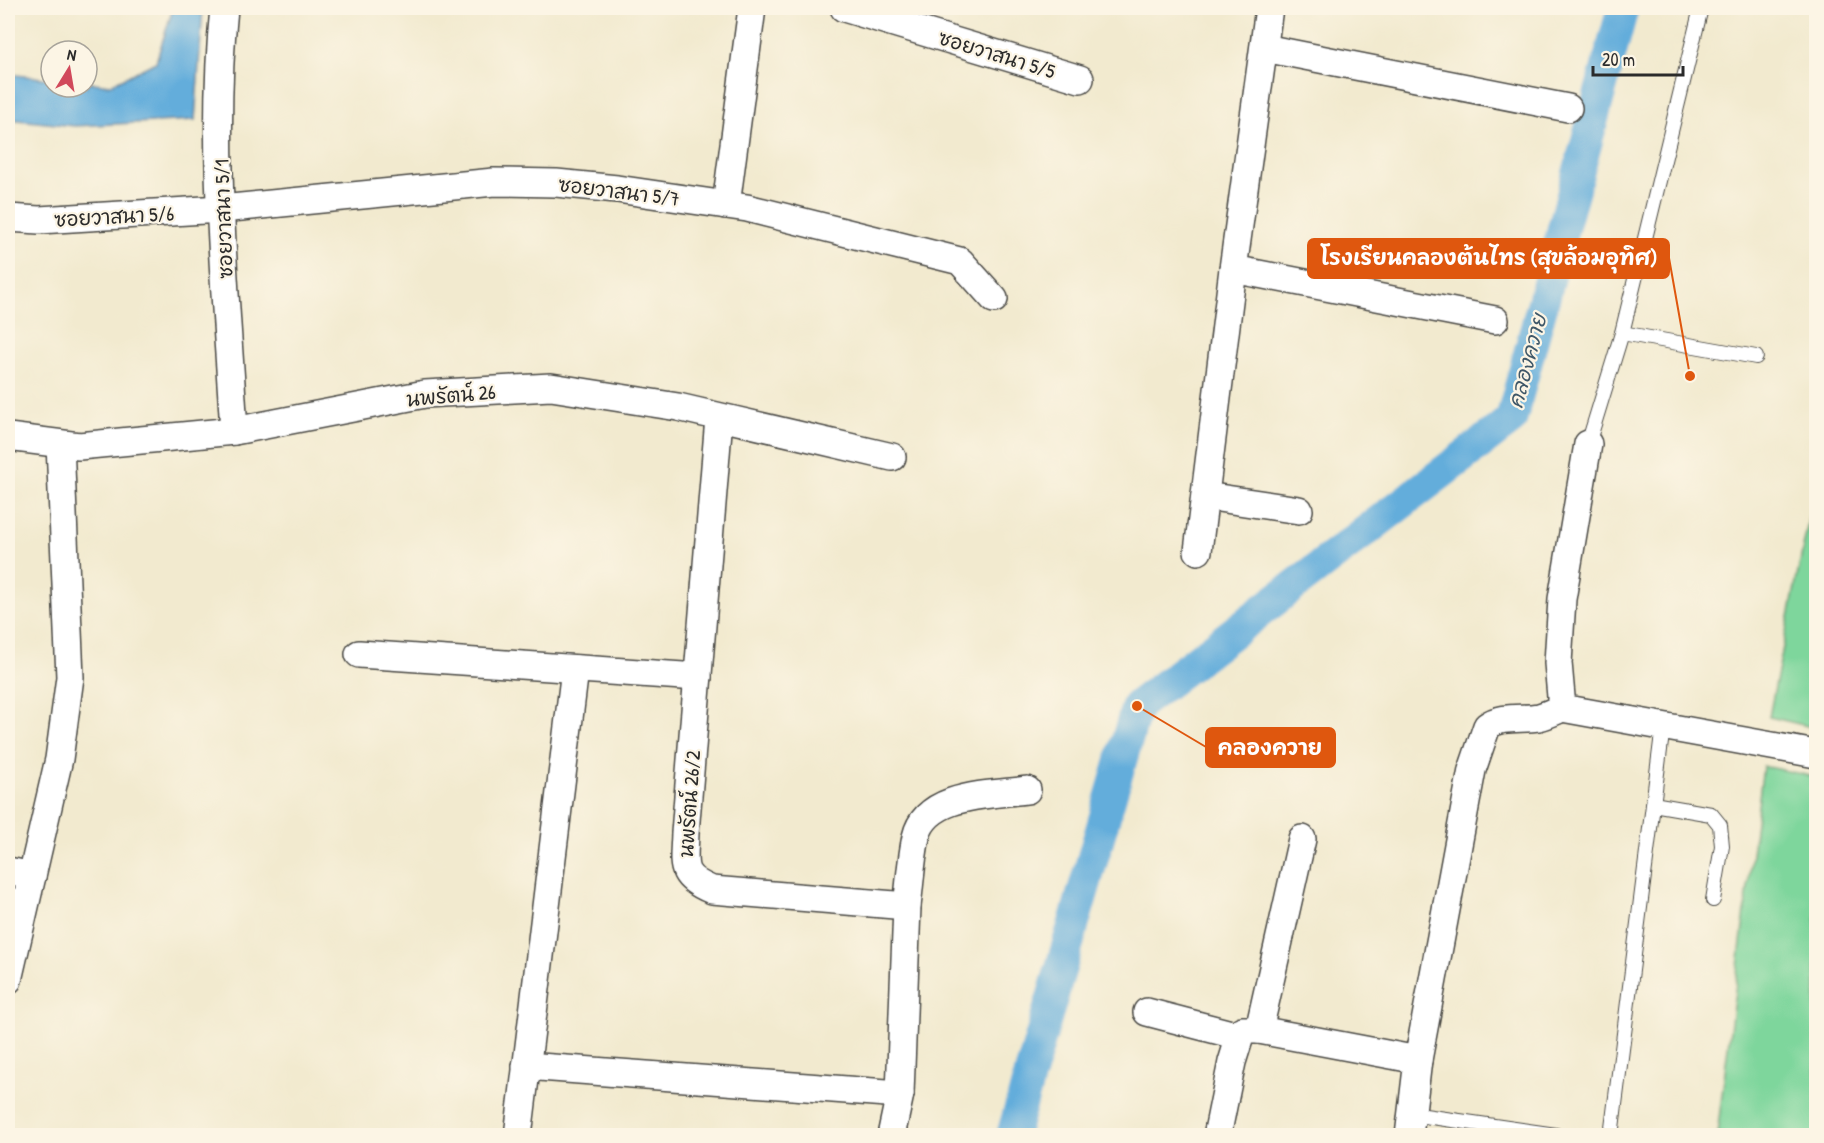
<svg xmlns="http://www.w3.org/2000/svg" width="1824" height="1143" viewBox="0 0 1824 1143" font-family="'Patrick Hand','Playpen Sans Thai',sans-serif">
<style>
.green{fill:#7ed69c;stroke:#548064;stroke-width:1.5}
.water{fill:#64addb;stroke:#486c83;stroke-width:1.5}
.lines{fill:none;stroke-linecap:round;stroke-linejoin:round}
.canal{stroke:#64addb;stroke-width:32}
.lane-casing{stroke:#494844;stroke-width:16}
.street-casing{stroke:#494844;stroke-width:30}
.lane{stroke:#fff;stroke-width:14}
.street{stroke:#fff;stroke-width:27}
.labels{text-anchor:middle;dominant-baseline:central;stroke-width:4.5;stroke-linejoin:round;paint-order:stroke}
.street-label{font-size:20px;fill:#2b2b2b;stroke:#fcf5e5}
.water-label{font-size:21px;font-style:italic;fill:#3f5869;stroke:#fcf5e5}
.leader{fill:none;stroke:#df570e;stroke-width:2}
.callout-dot{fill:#df570e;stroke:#fcf5e5;stroke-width:2}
.callout{fill:#df570e;stroke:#df570e;stroke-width:2}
.callout-label{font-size:21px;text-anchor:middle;font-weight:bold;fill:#fff}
</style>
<rect width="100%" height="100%" fill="#fcf5e5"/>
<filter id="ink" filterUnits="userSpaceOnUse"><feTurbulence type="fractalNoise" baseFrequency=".0167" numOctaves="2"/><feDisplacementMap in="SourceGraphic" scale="12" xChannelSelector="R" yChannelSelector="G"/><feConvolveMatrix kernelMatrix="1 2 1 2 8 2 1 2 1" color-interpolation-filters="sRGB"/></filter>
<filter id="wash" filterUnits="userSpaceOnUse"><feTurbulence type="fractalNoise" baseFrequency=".008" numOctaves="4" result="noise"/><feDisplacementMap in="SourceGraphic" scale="24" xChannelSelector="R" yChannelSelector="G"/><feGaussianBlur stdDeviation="1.35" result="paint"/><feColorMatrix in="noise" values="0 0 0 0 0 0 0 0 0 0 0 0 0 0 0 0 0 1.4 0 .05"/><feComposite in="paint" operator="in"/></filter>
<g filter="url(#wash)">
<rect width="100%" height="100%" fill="#f2eacf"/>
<g class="green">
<path d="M1816 482V728L1769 717Z"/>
<path d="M1763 766 1816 777V1135H1717Z"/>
</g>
<path class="water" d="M173 8H203L195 120 75 126 8 119V74L51 79V87H87V82L110 85 156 62Z"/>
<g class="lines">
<path class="canal" d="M1012 1136 1137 706 1511 420 1623 8"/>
</g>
</g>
<g filter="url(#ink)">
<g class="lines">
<g class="lane-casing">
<g id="lane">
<path d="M1622 333 1756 357"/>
<path d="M1588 444 1622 333 1701 8"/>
<path d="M1653 804 1711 814 1720 825 1722 846 1713 900"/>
<path d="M1411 1114 1556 1135"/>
<path d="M1611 1136 1663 726"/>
</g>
</g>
<g class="street-casing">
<g id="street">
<path d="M224 8C210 145 226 293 234 431"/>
<path d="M844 8 1080 79"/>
<path d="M1264 48 1568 108"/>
<path d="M726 205 752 8"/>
<path d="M8 218 39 220 221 209 494 182 556 183 617 189 747 208 960 261 994 299"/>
<path d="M1233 269 1495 320"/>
<path d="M719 418 685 833C684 866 678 876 712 890L907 906C910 884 911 860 916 837 926 793 991 795 1027 790"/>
<path d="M8 437 79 446 234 431 425 394 551 387 678 407 892 457"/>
<path d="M1588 444 1562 599 1558 663 1562 708 1816 754"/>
<path d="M1205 496 1299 510"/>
<path d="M1198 551 1233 269 1269 8"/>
<path d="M359 654 698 677"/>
<path d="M8 871 32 876"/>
<path d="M8 980 59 759 70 677 60 444"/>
<path d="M1147 1012 1239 1036"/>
<path d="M1259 1030 1302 839"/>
<path d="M526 1066 900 1094"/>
<path d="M518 1136 575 669"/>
<path d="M891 1136 900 1094 907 906"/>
<path d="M1217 1136 1232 1062 1242 1030H1259L1418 1060"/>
<path d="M1409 1136 1418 1060 1472 770 1487 726C1501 715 1522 720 1539 717 1547 715 1555 711 1562 708"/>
</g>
</g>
<use href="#lane" class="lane"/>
<use href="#street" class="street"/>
</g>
</g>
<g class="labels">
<g class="street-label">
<text transform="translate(997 54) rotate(17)">ซอยวาสนา 5/5</text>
<text transform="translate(619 191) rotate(7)">ซอยวาสนา 5/7</text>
<text transform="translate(114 216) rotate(-3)">ซอยวาสนา 5/6</text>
<text transform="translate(223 219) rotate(-92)">ซอยวาสนา 5/1</text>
<text transform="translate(451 395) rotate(-5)">นพรัตน์ 26</text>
<text transform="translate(689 804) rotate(-86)">นพรัตน์ 26/2</text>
</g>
<g class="water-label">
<text transform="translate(1527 361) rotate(-75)">คลองควาย</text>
</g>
</g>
<path class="leader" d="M1690 376L1669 258M1137 706L1206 747"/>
<g class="callout-dot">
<circle cx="1690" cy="376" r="6"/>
<circle cx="1137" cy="706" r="6"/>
</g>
<g class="callout">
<rect x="1308" y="239" width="361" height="39" rx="6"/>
<rect x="1206" y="728" width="129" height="39" rx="6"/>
</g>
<g class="callout-label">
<text x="1489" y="265">โรงเรียนคลองต้นไทร (สุขล้อมอุทิศ)</text>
<text x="1270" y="755">คลองควาย</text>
</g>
<rect width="1824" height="1143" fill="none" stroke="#fcf5e5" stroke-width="30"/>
<g transform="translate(69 69) rotate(11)"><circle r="28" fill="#fcf5e5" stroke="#a8a49b" stroke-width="1.5"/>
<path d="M0-4.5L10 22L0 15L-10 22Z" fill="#d1495b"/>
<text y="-9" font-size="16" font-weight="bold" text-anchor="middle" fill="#2b2b2b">N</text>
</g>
<path d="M1593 66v9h90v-9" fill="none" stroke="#2b2b2b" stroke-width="3"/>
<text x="1602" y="66" font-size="18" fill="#2b2b2b" stroke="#fcf5e5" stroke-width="4.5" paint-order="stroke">20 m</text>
</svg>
